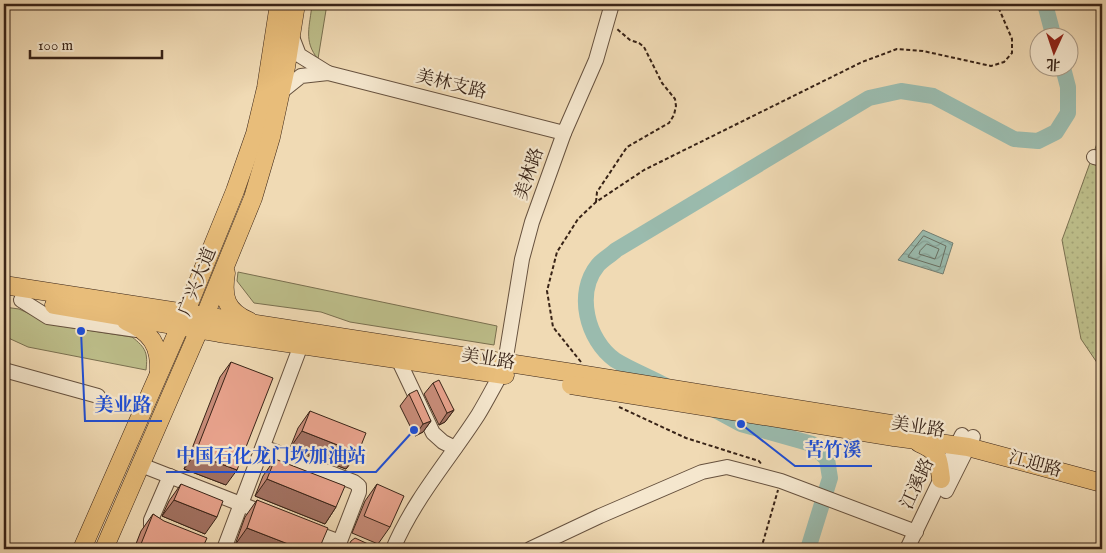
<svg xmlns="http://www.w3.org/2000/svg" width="1106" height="553" viewBox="0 0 1106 553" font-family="'IM FELL English','Noto Serif SC',serif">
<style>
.green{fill:#bdbe8a;stroke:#7a7050}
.garden{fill:url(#garden-dots);stroke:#7a7050}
.water{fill:url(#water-waves);stroke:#737e72}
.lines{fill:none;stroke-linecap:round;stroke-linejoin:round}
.shore{stroke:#696f62;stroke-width:1}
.river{stroke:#9abbae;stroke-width:16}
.minor-casing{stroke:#66513e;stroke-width:16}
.major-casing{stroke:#382317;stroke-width:19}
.path{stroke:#382317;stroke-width:2;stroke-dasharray:4 2.5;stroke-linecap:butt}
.minor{stroke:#f5e7ce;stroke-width:14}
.major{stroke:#e8bd7a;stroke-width:18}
.major-bridge-casing{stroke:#382317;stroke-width:19;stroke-linecap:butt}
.major-bridge{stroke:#e8bd7a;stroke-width:18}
.wall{fill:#c88c79;stroke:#382317}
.shaded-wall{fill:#a37263;stroke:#382317}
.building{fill:#e9a38d;stroke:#382317}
.labels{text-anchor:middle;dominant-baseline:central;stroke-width:4.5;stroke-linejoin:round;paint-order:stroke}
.street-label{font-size:18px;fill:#382317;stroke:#f5e7ce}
.leader{fill:none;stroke:#1d4ed8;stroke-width:2}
.callout-dot{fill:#1d4ed8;stroke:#f5e7ce;stroke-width:2}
.callout-label{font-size:19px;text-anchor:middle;font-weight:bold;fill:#1d4ed8;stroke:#f5e7ce;stroke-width:4.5;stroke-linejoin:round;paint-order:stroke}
</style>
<defs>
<pattern id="garden-dots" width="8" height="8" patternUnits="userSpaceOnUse" patternTransform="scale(1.25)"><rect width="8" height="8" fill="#bdbe8a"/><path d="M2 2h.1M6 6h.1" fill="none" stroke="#a3a376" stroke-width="1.8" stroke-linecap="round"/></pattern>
<pattern id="water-waves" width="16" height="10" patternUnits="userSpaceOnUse" patternTransform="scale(1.25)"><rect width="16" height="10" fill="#9abbae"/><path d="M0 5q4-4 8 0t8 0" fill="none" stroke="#85a095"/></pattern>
</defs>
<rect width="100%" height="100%" fill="#f0dab4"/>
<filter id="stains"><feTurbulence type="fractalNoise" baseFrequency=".004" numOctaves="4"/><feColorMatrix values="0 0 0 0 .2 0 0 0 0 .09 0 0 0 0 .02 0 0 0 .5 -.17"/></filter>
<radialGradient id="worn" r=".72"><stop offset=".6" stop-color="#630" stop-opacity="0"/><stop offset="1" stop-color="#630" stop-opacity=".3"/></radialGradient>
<g class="green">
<path d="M312 4H327L318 59C303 41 310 26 312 4Z"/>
<path d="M238 272 497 326 494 345 350 322 321 312 254 303 237 281Z"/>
<path d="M4 307 19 309 54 325 132 337C146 348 148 353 146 370L28 347 4 336Z"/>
</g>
<path class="garden" d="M1099 138 1102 139V370L1081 339 1062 240Z"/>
<path class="water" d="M923 230 953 243 943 274 898 260Z"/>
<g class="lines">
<g class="shore">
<path d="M924 236 946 246 940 267 908 257 909 255Z"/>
<path d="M927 244 939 249 935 259 919 254 920 251Z"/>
</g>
<g class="river">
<path d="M1045 4 1054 38"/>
<path d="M666 386C650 377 631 370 615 360 587 340 575 293 598 265 603 259 611 255 616 250L869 98 901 91 933 96 1014 139 1038 141 1056 132 1068 113V87L1063 68"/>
<path d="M715 410 741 424 812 444 827 459 830 478 808 549"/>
</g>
<g class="minor-casing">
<g id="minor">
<path d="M292 37 299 55 328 73"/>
<path d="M281 92 301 76 328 73 564 133"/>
<path d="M1094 157 1102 159"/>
<path d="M21 300 48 317 137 330"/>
<path d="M398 359 433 433 443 442 455 448"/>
<path d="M505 363 522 259 532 222 564 133 596 60 612 4"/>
<path d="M4 370 98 396"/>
<path d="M263 447 354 482 359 486V492L337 549"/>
<path d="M141 465 269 515"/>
<path d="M946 491 973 437"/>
<path d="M155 530 151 525V520L170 476"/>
<path d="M308 530 340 542"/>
<path d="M224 549 301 345"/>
<path d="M393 549C414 499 449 460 478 415 486 402 493 388 501 374"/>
<path d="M530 549 600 516 702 472 727 467 781 481 916 532"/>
<path d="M907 549 962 435"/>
</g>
</g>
<g class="major-casing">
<g id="major">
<path d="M226 273C222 297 226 311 249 321"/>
<path d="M4 285 573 373"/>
<path d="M54 305 219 333 505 375"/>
<path d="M126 321C151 332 160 345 159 372"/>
<path d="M894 437 968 447 1102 483"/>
<path d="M919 443C940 452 938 458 941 479"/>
<path d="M82 549 180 326 235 191 255 134 266 88 279 4"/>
<path d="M104 549 199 330 253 198 271 137 286 67 296 4"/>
</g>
</g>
<g class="path">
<path d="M596 202 597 192 627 147 669 123 674 115 676 106 675 99 662 83 644 47 639 43 630 40 617 29"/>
<path d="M581 362 553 327 547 291 557 252 578 219 596 202 644 170 862 62 897 49 923 51 991 66 1004 62 1012 53V39L997 4"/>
<path d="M619 407 686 438 759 461 762 465"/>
<path d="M761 549 778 490"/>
</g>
<use href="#minor" class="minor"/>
<use href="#major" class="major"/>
<g class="major-bridge-casing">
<g id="major-bridge">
<path d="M573 373 897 425"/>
<path d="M571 385 894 437"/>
</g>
</g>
<use href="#major-bridge" class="major-bridge"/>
</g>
<g class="wall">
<path d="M231 362 226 485 184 469 220 377Z"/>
<path d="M433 383 454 410 445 422 439 425 424 394Z"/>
<path d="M409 394 431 421 423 432 415 436 400 406Z"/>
<path d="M310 411 358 453 346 469 290 448 298 428Z"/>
<path d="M275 459 336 507 325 524 255 496 263 476Z"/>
<path d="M181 484 205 534 162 516 169 501Z"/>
<path d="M377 484 390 527 378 544 352 533 365 501Z"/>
<path d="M257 500 319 549H247L235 545 245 517Z"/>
<path d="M153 514 202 549H134L141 531Z"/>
</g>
<g class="shaded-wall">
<path d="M454 410 445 422 439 425 447 413Z"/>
<path d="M431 421 423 432 415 436 423 424Z"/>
<path d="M302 431 358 453 346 469 290 448Z"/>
<path d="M195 454 237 470 226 485 184 469Z"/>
<path d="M267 479 336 507 325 524 255 496Z"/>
<path d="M174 500 217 517 205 534 162 516Z"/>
<path d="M247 528 301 549H247L235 545Z"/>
</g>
<g class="building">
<path d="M231 362 273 378 237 470 195 454Z"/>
<path d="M439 380 454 410 447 413 433 383Z"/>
<path d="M417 390 431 421 423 424 409 394Z"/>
<path d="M310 411 366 433 358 453 302 431Z"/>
<path d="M275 459 345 486 336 507 267 479Z"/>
<path d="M181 484 223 501 217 517 174 500Z"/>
<path d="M377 484 404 496 390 527 364 516Z"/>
<path d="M257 500 328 528 319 549H301L247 528Z"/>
<path d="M153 514 164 521 207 538 202 549H139Z"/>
<path d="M355 538 379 549H347L351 541Z"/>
</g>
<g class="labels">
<g class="street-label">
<text transform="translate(451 85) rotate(14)">美林支路</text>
<text transform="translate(530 174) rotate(-71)">美林路</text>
<text transform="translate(198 282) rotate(-68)">广兴大道</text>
<text transform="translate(488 360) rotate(9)">美业路</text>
<text transform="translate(918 428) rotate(9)">美业路</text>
<text transform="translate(1035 465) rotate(15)">江迎路</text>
<text transform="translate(918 484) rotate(-65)">江溪路</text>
</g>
</g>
<path class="leader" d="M81 331L85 421H162M741 424L795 466H872M414 430L376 472H166"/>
<g class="callout-dot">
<circle cx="81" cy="331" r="5"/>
<circle cx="741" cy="424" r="5"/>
<circle cx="414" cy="430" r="5"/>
</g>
<g class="callout-label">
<text x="123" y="411">美业路</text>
<text x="833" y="456">苦竹溪</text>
<text x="271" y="462">中国石化龙门坎加油站</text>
</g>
<rect width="1106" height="553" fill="none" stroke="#f0dab4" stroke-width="20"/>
<rect x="5" y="5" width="1096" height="543" fill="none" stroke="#382317" stroke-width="2.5"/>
<rect x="10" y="10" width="1086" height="533" fill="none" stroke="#382317"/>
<g transform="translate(1054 52) rotate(183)"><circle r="24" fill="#f5e7ce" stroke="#a99985"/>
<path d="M0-4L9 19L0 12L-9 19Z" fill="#8f2418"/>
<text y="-8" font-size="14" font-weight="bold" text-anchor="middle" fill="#382317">北</text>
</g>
<path d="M30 50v8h132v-8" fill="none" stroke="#382317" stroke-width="2.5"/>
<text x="38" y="50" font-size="15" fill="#382317" stroke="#f5e7ce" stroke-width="4" paint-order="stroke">100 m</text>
<rect width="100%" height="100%" filter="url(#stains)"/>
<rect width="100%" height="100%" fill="url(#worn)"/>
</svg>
